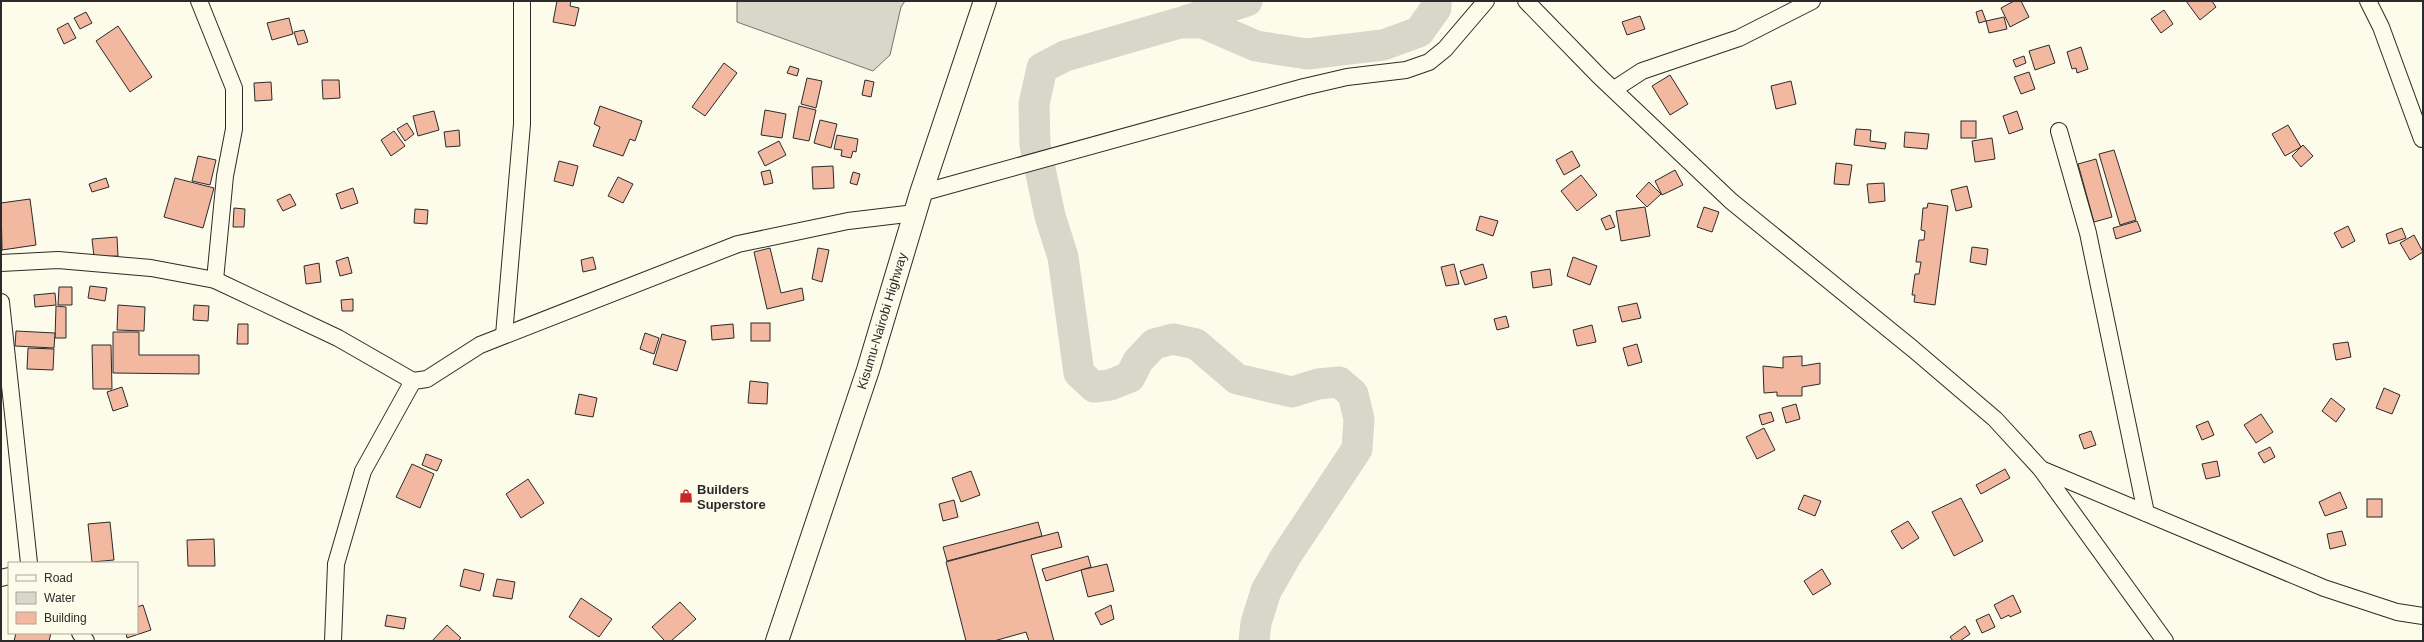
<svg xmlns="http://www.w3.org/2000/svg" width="2424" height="642" viewBox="0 0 2424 642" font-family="Helvetica,sans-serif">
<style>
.water{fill:#d8d7c9;stroke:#74746e}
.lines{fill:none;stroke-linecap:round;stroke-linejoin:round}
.river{stroke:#d8d7c9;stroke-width:31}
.building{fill:#f2b8a0;stroke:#2b2b2b}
.street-casing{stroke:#2b2b2b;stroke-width:18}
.highway-casing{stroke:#2b2b2b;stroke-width:24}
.street{stroke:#fdfbea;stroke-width:16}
.highway{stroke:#fdfbea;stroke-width:22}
.labels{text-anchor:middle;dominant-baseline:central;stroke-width:3;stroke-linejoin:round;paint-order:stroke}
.street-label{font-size:13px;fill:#2b2b2b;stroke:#fdfbea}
.poi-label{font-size:13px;font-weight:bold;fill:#2b2b2b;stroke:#fdfbea;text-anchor:start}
</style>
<rect width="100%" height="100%" fill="#fdfbea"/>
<path class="water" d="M737 1H905L901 7 890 55 873 71 737 22Z"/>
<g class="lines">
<g class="river">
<path d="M1185 21 1247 1"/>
<path d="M1254 641 1256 623 1266 591 1286 556 1357 449 1359 419 1353 394 1339 382 1318 384 1292 392 1237 379 1196 344 1173 339 1154 344 1138 361 1130 377 1110 385 1094 387 1079 373 1063 257 1050 216 1035 145 1034 104 1042 68 1065 56 1179 23H1203L1256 46 1307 54 1383 45 1419 32 1436 8V1"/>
</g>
</g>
<g class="building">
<path d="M557 1H571L570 6 579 8 575 26 553 22Z"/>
<path d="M2014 1H2021L2029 17 2010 27 2001 8Z"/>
<path d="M2186 1H2212L2216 7 2200 20Z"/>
<path d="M1982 10 1986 21 1979 23 1976 12Z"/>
<path d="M2164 10 2173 24 2161 33 2151 19Z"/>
<path d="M86 12 92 23 80 29 74 18Z"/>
<path d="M1640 16 1645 29 1627 35 1622 22Z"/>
<path d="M2004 17 2007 29 1989 33 1986 21Z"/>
<path d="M289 18 293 34 272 40 267 23Z"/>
<path d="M68 23 76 38 64 44 57 29Z"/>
<path d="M118 26 152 77 130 92 96 41Z"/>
<path d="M304 30 308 42 298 45 294 32Z"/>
<path d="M2049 45 2055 63 2035 70 2029 51Z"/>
<path d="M2081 47 2088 69 2077 73 2076 68 2072 69 2067 52Z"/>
<path d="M2024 56 2026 63 2016 67 2013 60Z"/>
<path d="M724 63 737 73 705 116 692 107Z"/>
<path d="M790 66 799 69 797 76 787 73Z"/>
<path d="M2029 72 2035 89 2021 94 2014 77Z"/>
<path d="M1670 75 1688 104 1670 115 1652 86Z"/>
<path d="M807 78 822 81 816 108 801 104Z"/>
<path d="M322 80H339L340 98 323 99Z"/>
<path d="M865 80 874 82 871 97 862 95Z"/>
<path d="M1791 81 1796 104 1776 109 1771 86Z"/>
<path d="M271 82 272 100 255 101 254 83Z"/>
<path d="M600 106 642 121 635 141 630 139 623 156 593 146 600 127 594 124Z"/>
<path d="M799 106 816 110 809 141 793 138Z"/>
<path d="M765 110 786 114 782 138 761 135Z"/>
<path d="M434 111 439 130 418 136 413 116Z"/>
<path d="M2017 111 2023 129 2009 134 2003 116Z"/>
<path d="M820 120 837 124 831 148 814 143Z"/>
<rect x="1961" y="121" width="15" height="17"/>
<path d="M407 123 414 134 405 141 397 129Z"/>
<path d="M2288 125 2301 147 2285 156 2272 134Z"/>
<path d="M1856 129 1871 130 1870 141 1886 143 1885 149 1854 145Z"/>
<path d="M459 130 460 146 446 147 444 132Z"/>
<path d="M394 131 405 146 391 156 381 140Z"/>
<path d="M1905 132 1929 134 1927 149 1904 147Z"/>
<path d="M837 135 858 139 856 152 853 151 851 158 841 156 842 150 834 149Z"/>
<path d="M1992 138 1995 159 1975 162 1972 141Z"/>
<path d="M779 141 786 155 765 166 758 152Z"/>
<path d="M2303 145 2313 156 2301 167 2292 156Z"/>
<path d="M2114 150 2136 220 2120 225 2099 154Z"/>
<path d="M1572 151 1580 166 1564 175 1556 160Z"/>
<path d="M198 156 216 160 210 185 192 181Z"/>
<path d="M2096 159 2112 217 2094 222 2078 164Z"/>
<path d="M559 161 578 166 573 186 554 181Z"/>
<path d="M1836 163 1852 165 1849 185 1834 184Z"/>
<path d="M833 166 834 188 813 189 812 167Z"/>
<path d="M770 170 773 183 764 185 761 172Z"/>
<path d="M1675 170 1683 185 1662 195 1655 181Z"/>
<path d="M853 172 860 174 857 185 850 183Z"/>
<path d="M1581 175 1597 195 1577 211 1561 191Z"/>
<path d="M618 177 633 184 623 203 608 196Z"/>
<path d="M106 178 109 187 92 192 89 184Z"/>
<path d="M175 178 214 188 203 228 164 217Z"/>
<path d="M1649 182 1661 194 1647 207 1636 196Z"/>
<path d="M1884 183 1885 201 1869 203 1867 184Z"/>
<path d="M1967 186 1972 207 1956 211 1951 190Z"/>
<path d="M353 188 358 203 341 209 336 194Z"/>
<path d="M290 194 296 205 283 211 277 200Z"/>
<path d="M30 199 36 245 2 250 1 203Z"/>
<path d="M1928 203 1948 206 1935 305 1914 302 1915 295H1912L1915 274H1919L1921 262H1916L1919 240H1924L1925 231 1921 230 1923 208H1927Z"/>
<path d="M1645 207 1650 236 1621 241 1616 211Z"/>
<path d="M1704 207 1719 212 1712 232 1697 227Z"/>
<path d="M234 208 245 209 244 227H233Z"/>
<path d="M415 209 428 210 427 224 414 223Z"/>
<path d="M1610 215 1615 227 1606 230 1601 219Z"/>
<path d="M1480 216 1498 221 1493 236 1476 230Z"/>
<path d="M2137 221 2141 231 2116 239 2113 228Z"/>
<path d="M2348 226 2355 241 2342 248 2334 233Z"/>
<path d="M2402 228 2406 238 2389 244 2386 234Z"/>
<path d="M2414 235 2423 252 2410 260 2400 243Z"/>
<path d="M117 237 118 256 94 257 92 239Z"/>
<path d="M1972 247 1988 249 1986 265 1970 262Z"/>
<path d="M770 248 781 293 802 288 804 300 767 309 754 252Z"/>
<path d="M818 248 829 250 822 282 812 279Z"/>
<path d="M348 257 352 273 340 276 336 261Z"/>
<path d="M593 257 596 269 583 272 581 260Z"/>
<path d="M1573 257 1597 266 1590 285 1567 276Z"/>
<path d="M319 263 321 282 306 284 304 266Z"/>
<path d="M1454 264 1459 284 1446 286 1441 267Z"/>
<path d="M1483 264 1487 278 1465 285 1460 271Z"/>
<path d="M1550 269 1552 285 1533 288 1531 272Z"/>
<path d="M90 286 107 288 105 301 88 298Z"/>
<path d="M59 287H72V305H58Z"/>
<path d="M55 293 56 305 35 307 34 295Z"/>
<path d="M353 299V311H342L341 300Z"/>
<path d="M1637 303 1641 318 1622 322 1618 307Z"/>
<path d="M118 305 145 307 144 331 117 330Z"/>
<path d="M194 305 209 306 208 321 193 320Z"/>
<path d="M56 306 66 307V338H55Z"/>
<path d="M1506 316 1509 327 1497 330 1494 319Z"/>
<rect x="751" y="323" width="19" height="18"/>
<path d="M238 324H248V344H237Z"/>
<path d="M733 324 734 338 712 340 711 326Z"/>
<path d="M1592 325 1596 342 1577 346 1573 330Z"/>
<path d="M16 331 55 333 54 348 15 346Z"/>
<path d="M113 332H139V355H199V374L113 373Z"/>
<path d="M645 333 659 338 654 354 640 349Z"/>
<path d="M662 334 686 341 677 371 653 364Z"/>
<path d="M2348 342 2351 357 2336 360 2333 344Z"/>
<path d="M1637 344 1642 362 1628 366 1623 348Z"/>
<path d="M92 345H111L112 389H93Z"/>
<path d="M28 348 54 349 53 370 27 369Z"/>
<path d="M1802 356V366L1820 363V384L1802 387V396H1777V392L1764 393 1763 366 1783 368V357Z"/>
<path d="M750 381 768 383 767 404 748 403Z"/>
<path d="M122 387 128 406 113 411 107 392Z"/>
<path d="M2384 388 2400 395 2392 414 2376 408Z"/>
<path d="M579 394 597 398 593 417 575 414Z"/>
<path d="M2331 398 2345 409 2336 422 2322 411Z"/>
<path d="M1796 404 1800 419 1786 423 1782 408Z"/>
<path d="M1771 412 1774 421 1762 425 1759 415Z"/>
<path d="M2261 414 2273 432 2256 443 2244 425Z"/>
<path d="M2208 421 2214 435 2202 440 2196 426Z"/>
<path d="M1764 428 1775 450 1757 459 1746 437Z"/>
<path d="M2091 431 2096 445 2084 449 2079 435Z"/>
<path d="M2270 447 2275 457 2264 463 2258 453Z"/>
<path d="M426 454 442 460 437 471 422 465Z"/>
<path d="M2217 461 2220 476 2206 479 2202 464Z"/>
<path d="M412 464 434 474 420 508 396 497Z"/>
<path d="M2005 469 2010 478 1981 494 1976 485Z"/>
<path d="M971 471 980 495 961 502 952 478Z"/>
<path d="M528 479 544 503 521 518 506 494Z"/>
<path d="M2340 492 2347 508 2325 516 2319 502Z"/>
<path d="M1804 495 1821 501 1815 516 1798 509Z"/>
<path d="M1961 498 1983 541 1954 556 1932 512Z"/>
<rect x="2367" y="499" width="15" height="18"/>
<path d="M954 500 958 517 943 521 939 504Z"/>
<path d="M1908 521 1919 538 1902 549 1891 531Z"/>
<path d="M110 522 114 560 92 562 88 524Z"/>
<path d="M1038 522 1042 536 947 561 943 547Z"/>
<path d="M2342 531 2346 545 2330 549 2327 534Z"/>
<path d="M1058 532 1062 547 1031 555 1054 641H1029L1026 632 994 641H966L946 562Z"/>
<path d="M214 539 215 566H188L187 540Z"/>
<path d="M1088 556 1091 567 1046 581 1042 569Z"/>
<path d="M1107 564 1114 591 1088 597 1081 570Z"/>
<path d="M464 569 484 574 480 591 460 586Z"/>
<path d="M1822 569 1831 584 1813 595 1804 581Z"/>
<path d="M497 579 515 582 512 599 493 596Z"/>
<path d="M2013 595 2021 612 2010 617 2009 615 2001 619 1994 605Z"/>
<path d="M581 598 612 619 599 637 569 617Z"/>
<path d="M680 602 696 619 671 641H665L652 627Z"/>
<path d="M143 605 151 630 127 638 126 633H137V607Z"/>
<path d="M1111 605 1114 619 1101 625 1095 613Z"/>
<path d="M1989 614 1995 627 1982 633 1976 620Z"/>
<path d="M387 615 406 618 404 629 385 626Z"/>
<path d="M447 625 461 638 458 641H432Z"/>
<path d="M1965 626 1970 634 1960 641H1953L1950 637Z"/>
<path d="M16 633H51L49 641H14Z"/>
</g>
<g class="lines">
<g class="street-casing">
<g id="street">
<path d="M199 1 234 88V129L225 176 215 280"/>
<path d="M1526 1 1599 76 1731 201 1913 349 1995 419 2041 469 2324 588 2397 612 2423 616"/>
<path d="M2368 1 2381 27 2422 139"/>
<path d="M1619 86 1642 71 1739 38 1812 1"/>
<path d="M2059 131 2088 233 2146 513"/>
<path d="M921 193 1304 87 1347 77 1406 70 1429 62 1445 49 1486 1"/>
<path d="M1 263 58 260 151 268 215 280 338 338 413 381"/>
<path d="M1 302 29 563"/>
<path d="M504 335 522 124V1"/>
<path d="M2041 469 2165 641"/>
<path d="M1 578 9 576"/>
<path d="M80 633 86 641"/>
<path d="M333 641 336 564 363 471 413 381 427 379 480 345 738 244 848 221 915 213"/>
</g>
</g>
<g class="highway-casing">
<path id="highway" d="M777 641 868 370 921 193 985 1"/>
</g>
<use href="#street" class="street"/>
<use href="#highway" class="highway"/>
</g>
<defs>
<g id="shop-bare" transform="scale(1.08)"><path d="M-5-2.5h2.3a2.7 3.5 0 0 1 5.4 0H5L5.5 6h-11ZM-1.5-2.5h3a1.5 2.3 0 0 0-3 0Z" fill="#c62828" stroke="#fdfbea" stroke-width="2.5" paint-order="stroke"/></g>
</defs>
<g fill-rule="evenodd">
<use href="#shop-bare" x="686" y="496"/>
</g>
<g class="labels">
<g class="street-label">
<text transform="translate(882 321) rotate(-73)">Kisumu-Nairobi Highway</text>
</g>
<g class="poi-label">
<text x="697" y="489">Builders<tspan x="697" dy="15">Superstore</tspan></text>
</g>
</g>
<rect width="2424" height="642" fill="none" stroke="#2b2b2b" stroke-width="4"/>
<rect x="8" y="562" width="130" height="72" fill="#fdfbea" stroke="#a9a89e"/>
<rect x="16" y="575" width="20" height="6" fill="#fdfbea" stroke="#a9a89e"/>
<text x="44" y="582" font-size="12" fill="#2b2b2b">Road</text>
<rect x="16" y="592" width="20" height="12" fill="#d8d7c9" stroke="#a9a89e"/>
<text x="44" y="602" font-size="12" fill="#2b2b2b">Water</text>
<rect x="16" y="612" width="20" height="12" fill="#f2b8a0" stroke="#a9a89e"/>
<text x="44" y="622" font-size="12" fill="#2b2b2b">Building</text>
</svg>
